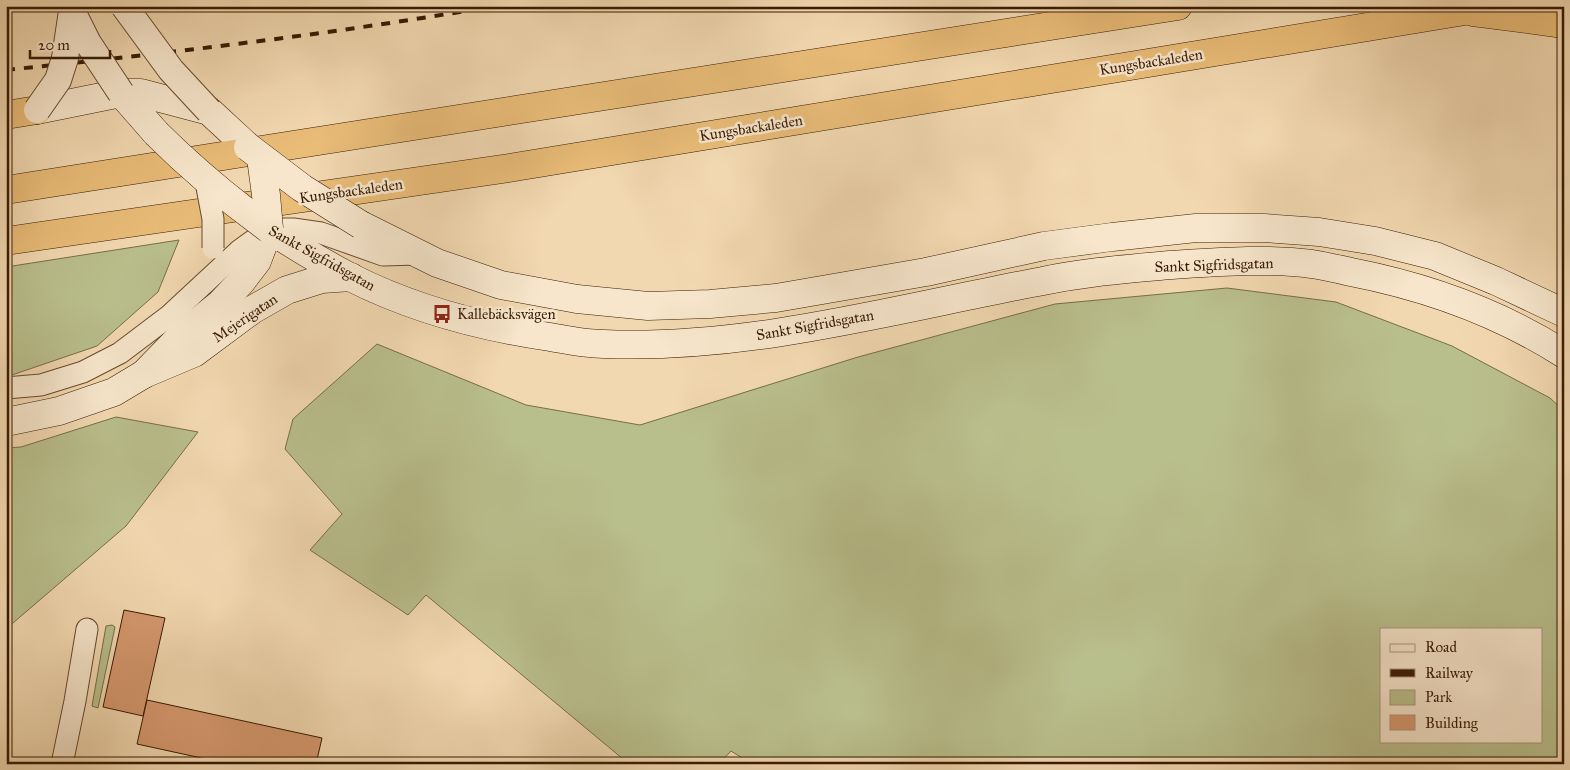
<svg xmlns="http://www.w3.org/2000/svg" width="1570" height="770" viewBox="0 0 1570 770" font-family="'IM FELL Great Primer',serif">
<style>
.green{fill:#b9bf8c;stroke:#786d48;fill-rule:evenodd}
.building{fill:#d6996f;stroke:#381b03}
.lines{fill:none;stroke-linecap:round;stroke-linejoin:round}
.minor-casing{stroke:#664a2e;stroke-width:23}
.secondary-casing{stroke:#381b03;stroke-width:29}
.motorway-casing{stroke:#381b03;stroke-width:29}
.minor{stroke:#f7e6cc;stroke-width:21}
.secondary{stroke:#f7e6cc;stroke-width:28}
.motorway{stroke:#e9bc78;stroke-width:28}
.rail{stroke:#381b03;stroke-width:4;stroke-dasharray:9 9;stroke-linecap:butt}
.minor-bridge-casing{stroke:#664a2e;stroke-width:23;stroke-linecap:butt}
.tertiary-bridge-casing{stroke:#664a2e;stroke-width:28;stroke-linecap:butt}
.secondary-bridge-casing{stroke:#381b03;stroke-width:29;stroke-linecap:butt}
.minor-bridge{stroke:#f7e6cc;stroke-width:21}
.tertiary-bridge{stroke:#f7e6cc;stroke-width:26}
.secondary-bridge{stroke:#f7e6cc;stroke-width:28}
.labels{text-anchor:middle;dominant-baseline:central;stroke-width:5;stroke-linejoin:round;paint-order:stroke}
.street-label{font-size:15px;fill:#381b03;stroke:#f7e6cc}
.poi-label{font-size:15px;fill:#381b03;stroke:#f7e6cc;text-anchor:start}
</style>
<rect width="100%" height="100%" fill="#f2d8b0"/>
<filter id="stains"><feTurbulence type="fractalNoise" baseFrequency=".004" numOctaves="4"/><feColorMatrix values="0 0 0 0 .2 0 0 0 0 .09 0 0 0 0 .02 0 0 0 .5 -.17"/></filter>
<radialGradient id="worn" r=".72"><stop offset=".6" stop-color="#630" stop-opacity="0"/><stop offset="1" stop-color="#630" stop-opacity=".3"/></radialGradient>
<g class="green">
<path d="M179 240 158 292 97 346 6 377V267Z"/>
<path d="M1227 288 1336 302 1452 346 1550 398 1564 411V764H752L731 751 719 764H629L426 595 408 615 310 550 342 514 285 449 293 419 377 344 526 405 640 425 858 357 1055 304ZM1381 629H1541V741H1381Z"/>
<path d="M116 417 198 432 126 526 6 629V448L21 447Z"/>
<path d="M112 625 115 627 98 708 92 706 106 626Z"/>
</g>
<g class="building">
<path d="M124 610 165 618 143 716 103 707Z"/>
<path d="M147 700 322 738 316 764H229L137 744Z"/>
</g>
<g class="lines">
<g class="minor-casing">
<g id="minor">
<path d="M6 388 41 385 83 372 120 353 169 316 240 250 269 229H293L321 233 383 255 417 254"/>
<path d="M62 764 75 701 87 629"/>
</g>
</g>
<g class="secondary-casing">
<g id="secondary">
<path d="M121 93 156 133"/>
<path d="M37 110 121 93H141L209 111 248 147"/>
<path d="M361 225 437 263 501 285 577 299 648 306 710 304 776 298 926 272 1044 246 1112 237 1196 228H1264L1319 232 1375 241 1435 256 1496 281 1564 313"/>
<path d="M144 374 184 333 221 303 241 282 257 261 269 229C295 246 323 263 350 277 413 309 481 327 550 337 567 340 585 344 603 344 752 350 898 308 1043 281 1085 272 1128 269 1170 265 1217 262 1265 258 1312 264 1325 266 1338 269 1351 272 1428 287 1498 312 1564 354"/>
<path d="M6 422 59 411 114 392 144 374 194 353 252 310 287 290 322 279 351 277"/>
</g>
</g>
<g class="motorway-casing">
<g id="motorway">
<path d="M1473 12 1564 24"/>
<path d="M6 115 37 110"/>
<path d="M6 190 1178 6"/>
<path d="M6 241 509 168 1495 6"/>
</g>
</g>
<use href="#minor" class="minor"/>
<use href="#secondary" class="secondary"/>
<use href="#motorway" class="motorway"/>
<path class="rail" d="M6 70C170 53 333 34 495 6"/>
<g class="minor-bridge-casing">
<path id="minor-bridge" d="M206 182 213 219V248"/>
</g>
<g class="tertiary-bridge-casing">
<g id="tertiary-bridge">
<path d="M124 6 171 70 209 111"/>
<path d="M72 11 88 43 121 93"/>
<path d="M37 110 58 80 65 58 72 11"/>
</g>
</g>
<g class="secondary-bridge-casing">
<g id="secondary-bridge">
<path d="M156 133C192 169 228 199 269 229"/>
<path d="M248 147 302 188 361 225"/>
<path d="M261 158 266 195 269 229"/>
</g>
</g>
<use href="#minor-bridge" class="minor-bridge"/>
<use href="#tertiary-bridge" class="tertiary-bridge"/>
<use href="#secondary-bridge" class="secondary-bridge"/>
</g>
<defs>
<g id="bus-bare" transform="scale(1.5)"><path d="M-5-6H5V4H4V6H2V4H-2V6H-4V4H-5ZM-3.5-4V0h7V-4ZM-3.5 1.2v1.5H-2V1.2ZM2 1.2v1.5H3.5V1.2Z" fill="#8f2418" stroke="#f7e6cc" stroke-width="2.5" paint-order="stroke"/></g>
</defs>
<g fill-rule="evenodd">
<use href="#bus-bare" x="442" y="314"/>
</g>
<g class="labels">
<g class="street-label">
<text transform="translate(1151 62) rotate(-9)">Kungsbackaleden</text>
<text transform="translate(751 128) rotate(-9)">Kungsbackaleden</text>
<text transform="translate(351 191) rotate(-8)">Kungsbackaleden</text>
<text transform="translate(322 258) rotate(29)">Sankt Sigfridsgatan</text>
<text transform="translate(1214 265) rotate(-2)">Sankt Sigfridsgatan</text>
<text transform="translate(245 318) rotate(-34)">Mejerigatan</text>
<text transform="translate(815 325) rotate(-10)">Sankt Sigfridsgatan</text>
</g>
<g class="poi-label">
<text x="457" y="314">Kallebäcksvägen</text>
</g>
</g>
<rect width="1570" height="770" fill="none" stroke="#f2d8b0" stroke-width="25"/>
<rect x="8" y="8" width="1555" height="755" fill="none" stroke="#381b03" stroke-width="2.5"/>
<rect x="12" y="12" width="1545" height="745" fill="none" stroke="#381b03"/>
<rect x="1380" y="628" width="162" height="115" fill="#f7e6cc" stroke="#ab957c"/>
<rect x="1390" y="644" width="25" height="8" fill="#f7e6cc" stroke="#ab957c"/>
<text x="1425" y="652" font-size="15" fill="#381b03">Road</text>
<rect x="1390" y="669" width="25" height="8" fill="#381b03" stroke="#ab957c"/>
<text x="1425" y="678" font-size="15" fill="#381b03">Railway</text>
<rect x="1390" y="690" width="25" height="15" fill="#b9bf8c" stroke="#ab957c"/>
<text x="1425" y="702" font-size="15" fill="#381b03">Park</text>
<rect x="1390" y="715" width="25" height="15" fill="#d6996f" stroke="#ab957c"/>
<text x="1425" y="728" font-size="15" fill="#381b03">Building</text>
<path d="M30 50v8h80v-8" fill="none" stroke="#381b03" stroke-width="2.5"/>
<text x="38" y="50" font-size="15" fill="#381b03" stroke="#f7e6cc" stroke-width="4" paint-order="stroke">20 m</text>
<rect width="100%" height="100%" filter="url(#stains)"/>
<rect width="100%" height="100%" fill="url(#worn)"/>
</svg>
